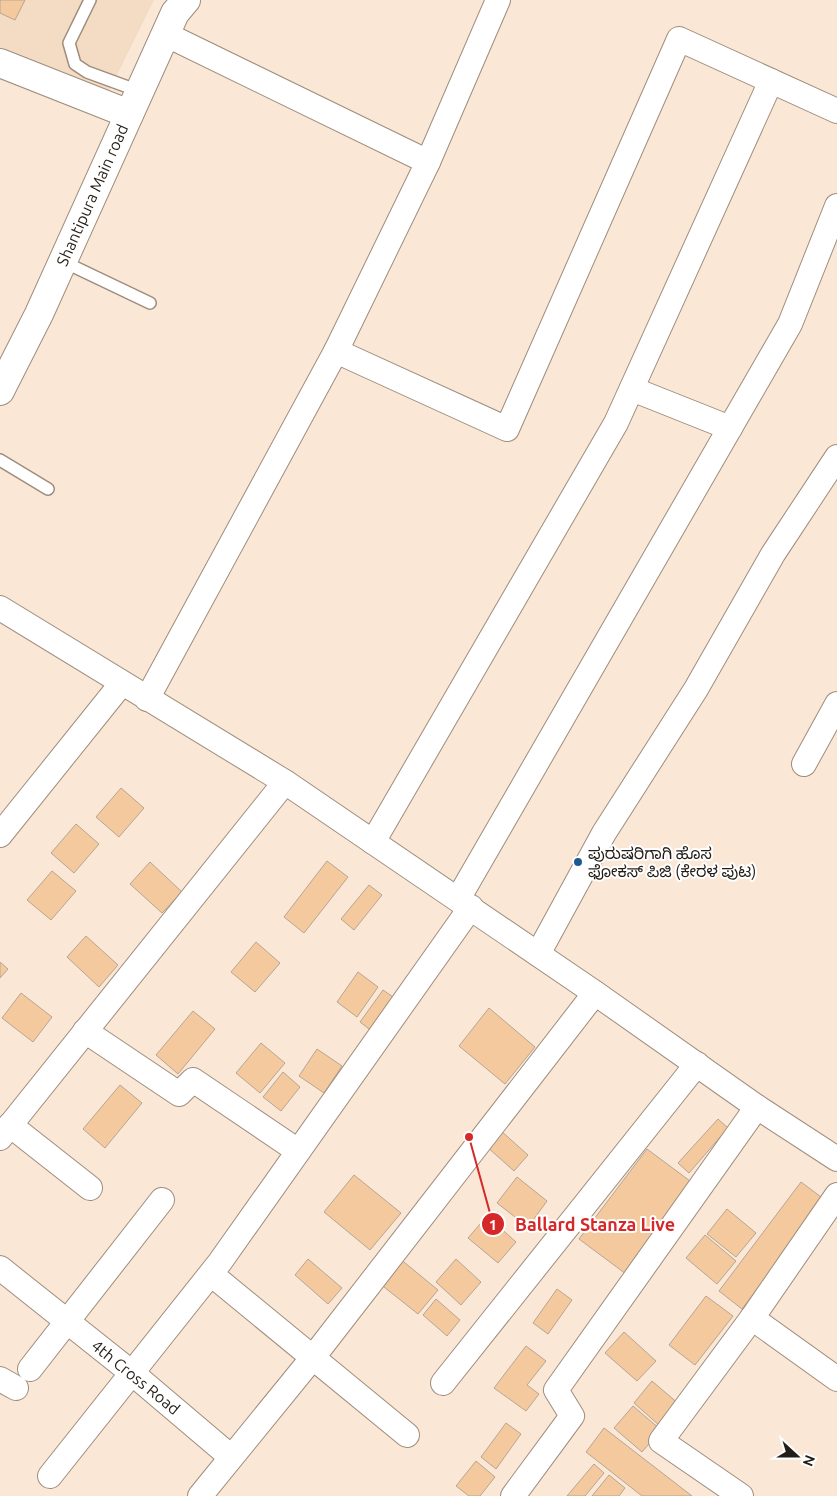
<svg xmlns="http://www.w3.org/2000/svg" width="837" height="1496" viewBox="0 0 837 1496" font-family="Ubuntu,'Noto Sans Kannada',sans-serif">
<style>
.built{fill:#f4dbc4}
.building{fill:#f5c99e;stroke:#b6a594}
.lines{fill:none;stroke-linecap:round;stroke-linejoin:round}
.lane-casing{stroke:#9e8d7d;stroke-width:14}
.street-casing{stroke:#9e8d7d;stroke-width:26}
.secondary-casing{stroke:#9e8d7d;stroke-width:30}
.lane{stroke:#fff;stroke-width:11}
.street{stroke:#fff;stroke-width:24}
.secondary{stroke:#fff;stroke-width:28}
.poi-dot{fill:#1e5a91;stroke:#fff;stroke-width:2}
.labels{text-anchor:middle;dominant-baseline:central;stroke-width:4;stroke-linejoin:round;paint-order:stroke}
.street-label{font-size:16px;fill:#241d17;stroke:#fff}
.poi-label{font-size:16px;fill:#241d17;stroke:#fff;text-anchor:start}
.leader{fill:none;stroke:#d62828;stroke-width:2}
.callout-dot{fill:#d62828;stroke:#fff;stroke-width:2}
.mark-label{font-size:15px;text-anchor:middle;font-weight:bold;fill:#fff}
.callout-label{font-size:18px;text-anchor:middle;font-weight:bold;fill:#d62828;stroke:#fff;stroke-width:4;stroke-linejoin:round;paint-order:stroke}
</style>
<rect width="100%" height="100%" fill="#fae7d6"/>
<path class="built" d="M0 0H154L109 91 0 48Z"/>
<g class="building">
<path d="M0 0H25L15 20 0 13Z"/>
<path d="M121 788 144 808 119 837 96 817Z"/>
<path d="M76 824 99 844 74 873 51 853Z"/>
<path d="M327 861 348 877 304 933 284 917Z"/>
<path d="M150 862 182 892 162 913 130 884Z"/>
<path d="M52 871 76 891 51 920 27 900Z"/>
<path d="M369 885 382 895 354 930 341 919Z"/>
<path d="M86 936 118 965 99 987 67 957Z"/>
<path d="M256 942 280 963 255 992 231 972Z"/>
<path d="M0 962 8 969 0 978Z"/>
<path d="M358 972 378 987 357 1017 337 1002Z"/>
<path d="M383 990 396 999 373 1032 360 1022Z"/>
<path d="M21 993 52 1017 33 1042 2 1018Z"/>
<path d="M489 1008 535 1047 505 1084 459 1046Z"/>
<path d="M193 1011 215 1029 178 1074 156 1055Z"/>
<path d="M261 1043 285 1063 260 1093 236 1073Z"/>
<path d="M317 1049 342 1066 324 1093 299 1076Z"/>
<path d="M283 1072 300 1087 281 1111 263 1097Z"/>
<path d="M120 1085 142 1103 105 1148 83 1129Z"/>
<path d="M718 1119 728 1128 689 1173 678 1163Z"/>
<path d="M500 1130 528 1155 514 1171 486 1146Z"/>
<path d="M647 1149 694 1184 626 1274 579 1239Z"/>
<path d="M354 1175 401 1213 370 1250 324 1212Z"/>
<path d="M517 1177 547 1201 528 1227 497 1203Z"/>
<path d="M801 1182 825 1200 742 1309 719 1291Z"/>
<path d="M727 1209 756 1233 736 1257 707 1234Z"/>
<path d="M487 1216 516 1242 498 1263 468 1238Z"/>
<path d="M705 1235 736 1261 717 1284 686 1258Z"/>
<path d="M399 1258 438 1290 418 1314 379 1283Z"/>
<path d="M308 1259 342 1288 328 1304 295 1275Z"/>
<path d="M456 1259 481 1282 461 1305 436 1282Z"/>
<path d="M557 1289 572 1300 548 1334 533 1323Z"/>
<path d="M706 1296 733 1316 695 1365 669 1345Z"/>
<path d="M436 1299 460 1320 447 1336 423 1315Z"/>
<path d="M624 1332 656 1361 637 1381 605 1353Z"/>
<path d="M526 1346 546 1361 527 1385 539 1394 526 1411 494 1388Z"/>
<path d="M652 1381 680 1405 661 1427 634 1403Z"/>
<path d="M633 1406 661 1430 642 1452 614 1428Z"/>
<path d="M506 1423 521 1434 496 1469 481 1457Z"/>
<path d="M604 1428 692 1496H642L586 1452Z"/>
<path d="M476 1461 495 1477 480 1496H469L456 1486Z"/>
<path d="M594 1464 604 1473 585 1496H567Z"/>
<path d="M609 1475 625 1488 619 1496H592Z"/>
</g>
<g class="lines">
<g class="lane-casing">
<g id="lane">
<path d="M90 0 69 43 75 64 87 72 139 91"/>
<path d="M62 261 150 303"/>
<path d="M0 460 48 489"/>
</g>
</g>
<g class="street-casing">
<g id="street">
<path d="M428 162 498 0"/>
<path d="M336 351 507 429 679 39 837 111"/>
<path d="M632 389 730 428"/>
<path d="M0 608 285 782 595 993 757 1107 837 1159"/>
<path d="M147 699 336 351 428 162 165 34"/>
<path d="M804 764 837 704"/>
<path d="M0 835 122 683"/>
<path d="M373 842 616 423 771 81"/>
<path d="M458 899 790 324 837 206"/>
<path d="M538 954 604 833 696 689 773 554 837 457"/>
<path d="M85 1031 179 1094 193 1080 298 1151"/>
<path d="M10 1125 90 1188"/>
<path d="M0 1138 285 782"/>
<path d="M837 1195 752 1318 837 1379"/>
<path d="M0 1268 132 1373 231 1457"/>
<path d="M211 1274 407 1435"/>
<path d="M30 1369 162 1200"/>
<path d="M0 1379 16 1388"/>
<path d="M443 1383 697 1064"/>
<path d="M50 1476 220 1262 471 907"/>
<path d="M200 1496 314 1356 595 993"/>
<path d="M513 1496 572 1416 556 1390 757 1107"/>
<path d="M741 1496 661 1441 752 1318"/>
</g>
</g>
<g class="secondary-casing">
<g id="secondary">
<path d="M0 63 129 114"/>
<path d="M0 391 39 314 175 13 186 0"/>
</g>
</g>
<use href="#lane" class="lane"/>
<use href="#street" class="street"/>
<use href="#secondary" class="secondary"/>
</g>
<circle class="poi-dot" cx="578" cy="862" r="5"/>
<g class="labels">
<g class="street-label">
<text transform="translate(92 195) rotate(-66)">Shantipura Main road</text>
<text transform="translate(136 1377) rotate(39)">4th Cross Road</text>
</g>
<g class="poi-label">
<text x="588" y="853">ಪುರುಷರಿಗಾಗಿ ಹೊಸ<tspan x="588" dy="18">ಫೋಕಸ್ ಪಿಜಿ (ಕೇರಳ ಪುಟ)</tspan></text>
</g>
</g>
<path class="leader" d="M469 1137L493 1224"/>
<g class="callout-dot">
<circle cx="469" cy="1137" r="5"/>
<circle cx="493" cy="1224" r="12"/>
</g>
<g class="mark-label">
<text x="493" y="1230">1</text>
</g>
<g class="callout-label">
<text x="595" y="1231">Ballard Stanza Live</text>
</g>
<g transform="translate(797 1456) rotate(111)" stroke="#ffffff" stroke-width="4" paint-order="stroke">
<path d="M0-4L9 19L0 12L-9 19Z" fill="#241d17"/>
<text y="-8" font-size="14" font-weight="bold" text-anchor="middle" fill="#241d17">N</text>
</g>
</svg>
